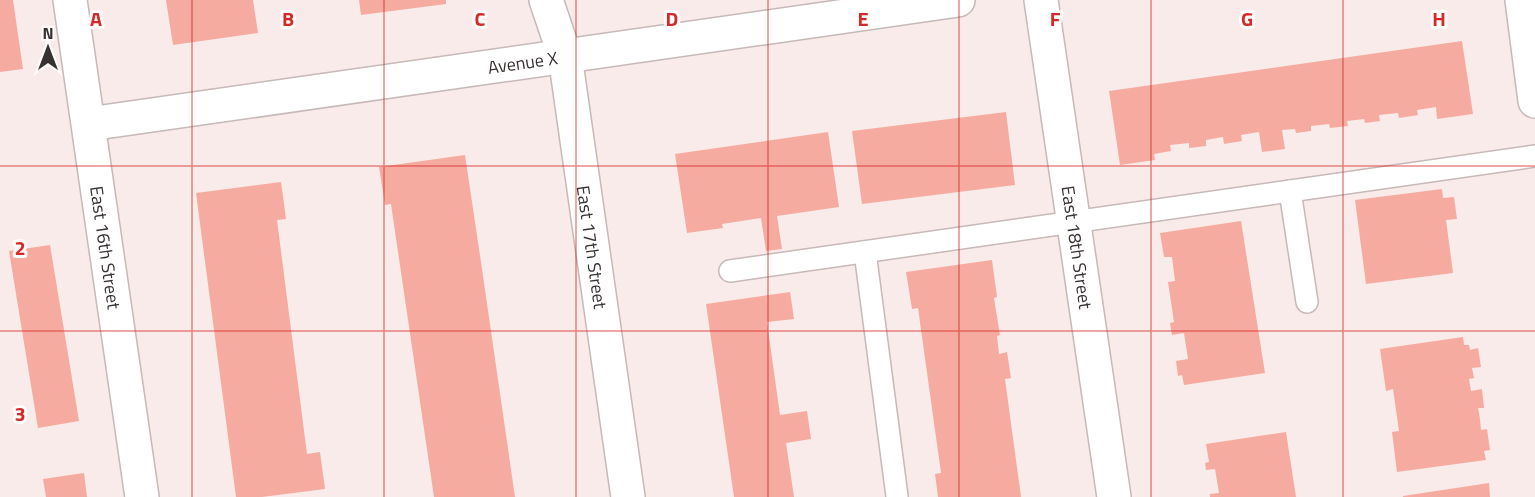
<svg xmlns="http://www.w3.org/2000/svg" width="1535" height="497" viewBox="0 0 1535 497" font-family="'Titillium Web',sans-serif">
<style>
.building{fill:#f5ab9f}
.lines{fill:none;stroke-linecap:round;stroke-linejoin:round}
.service-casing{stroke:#c6b9b7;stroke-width:24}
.minor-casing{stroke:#c6b9b7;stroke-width:36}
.service{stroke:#fff;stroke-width:21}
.minor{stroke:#fff;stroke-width:33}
.grid{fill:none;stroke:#d62828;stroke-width:1.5;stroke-opacity:0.55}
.labels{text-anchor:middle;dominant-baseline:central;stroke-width:6;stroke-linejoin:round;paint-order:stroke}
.street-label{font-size:18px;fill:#373231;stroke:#fefbfb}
.grid-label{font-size:20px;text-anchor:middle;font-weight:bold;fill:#d62828;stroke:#fefbfb;stroke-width:6;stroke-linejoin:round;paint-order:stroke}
</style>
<rect width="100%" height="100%" fill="#f9ebe9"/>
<g class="building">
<path d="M0 0H13L23 69 0 72Z"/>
<path d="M166 0H253L258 33 173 45Z"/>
<path d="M359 0H446V4L361 15Z"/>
<path d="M1462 41 1473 114 1437 119 1436 107 1417 110 1418 115 1399 118 1398 113 1379 115 1380 121 1365 123 1364 119 1347 121 1348 126 1330 128 1329 124 1311 126V131L1296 133 1295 129 1282 130 1285 149 1262 152 1259 132 1241 135 1242 141 1224 144 1223 137 1206 140V146L1189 148V143L1170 145 1171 151 1154 154 1155 160 1120 165 1109 91Z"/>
<path d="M1006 112 1015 185 862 204 852 131Z"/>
<path d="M828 132 839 207 777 216 782 249 766 251 761 218 722 224 723 228 687 233 675 154Z"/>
<path d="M465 155 482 269 515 497H434L391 204 385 205 379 167Z"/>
<path d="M281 182 286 219 277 220 307 454 320 452 325 489 262 497H236L196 193Z"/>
<path d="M1442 189 1443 198 1454 197 1457 219 1446 220 1453 273 1366 284 1355 200Z"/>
<path d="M1241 221 1265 373 1184 385 1182 375 1178 376 1176 361 1188 359 1184 333 1172 335 1170 323 1174 322 1168 282 1175 281 1172 257H1164L1160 233Z"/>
<path d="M50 245 79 421 38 428 9 251Z"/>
<path d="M992 260 997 297 994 298 1000 335 997 336 999 354 1007 352 1011 378 1005 379 1021 497H938L935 474 941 473 918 308 912 309 906 272Z"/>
<path d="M790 292 794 319 767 322 780 415 807 411 811 439 786 443 794 497H734L706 304Z"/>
<path d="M1463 337 1464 345H1469L1470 350 1478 348 1481 367 1472 368 1474 378 1469 379 1471 391 1482 389 1484 408H1478L1480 419 1481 430 1487 429 1490 450 1484 451 1486 460 1397 472 1392 432 1399 431 1393 389 1386 391 1380 349Z"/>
<path d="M1286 432 1296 497H1210V494L1219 493 1215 469 1206 470 1205 463 1209 462 1206 444Z"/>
<path d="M84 473 87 497H46L43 479Z"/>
<path d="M1489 483 1490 497H1403V496Z"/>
</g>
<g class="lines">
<g class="service-casing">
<g id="service">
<path d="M1290 191 1307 302"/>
<path d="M865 252 897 496"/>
<path d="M730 271 1535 156"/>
</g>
</g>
<g class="minor-casing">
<g id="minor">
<path id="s1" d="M70 0 142 497"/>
<path id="s2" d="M546 0 565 56 628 497"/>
<path id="s3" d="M1041 0 1114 497"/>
<path d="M1522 0 1535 101"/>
<path id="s4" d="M89 124 958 0"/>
</g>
</g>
<use href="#service" class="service"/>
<use href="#minor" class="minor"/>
</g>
<path class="grid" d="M192 0V497M384 0V497M576 0V497M768 0V497M959 0V497M1151 0V497M1343 0V497M0 166H1535M0 331H1535"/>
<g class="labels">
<g class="street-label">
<text stroke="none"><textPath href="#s4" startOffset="438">Avenue X</textPath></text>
<text stroke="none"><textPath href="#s2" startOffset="252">East 17th Street</textPath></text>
<text stroke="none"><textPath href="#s1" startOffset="250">East 16th Street</textPath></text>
<text stroke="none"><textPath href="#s3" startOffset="250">East 18th Street</textPath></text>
</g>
</g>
<g class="grid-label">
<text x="96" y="26">A</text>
<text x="288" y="26">B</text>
<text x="480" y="26">C</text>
<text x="672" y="26">D</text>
<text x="863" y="26">E</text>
<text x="1055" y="26">F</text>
<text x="1247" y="26">G</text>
<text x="1439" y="26">H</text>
<text x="20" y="255">2</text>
<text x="20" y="421">3</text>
</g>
<g transform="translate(48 48)" stroke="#fefbfb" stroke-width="4.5" paint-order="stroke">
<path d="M0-4.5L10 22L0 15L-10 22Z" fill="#373231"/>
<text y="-9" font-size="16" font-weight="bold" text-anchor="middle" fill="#373231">N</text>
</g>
</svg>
